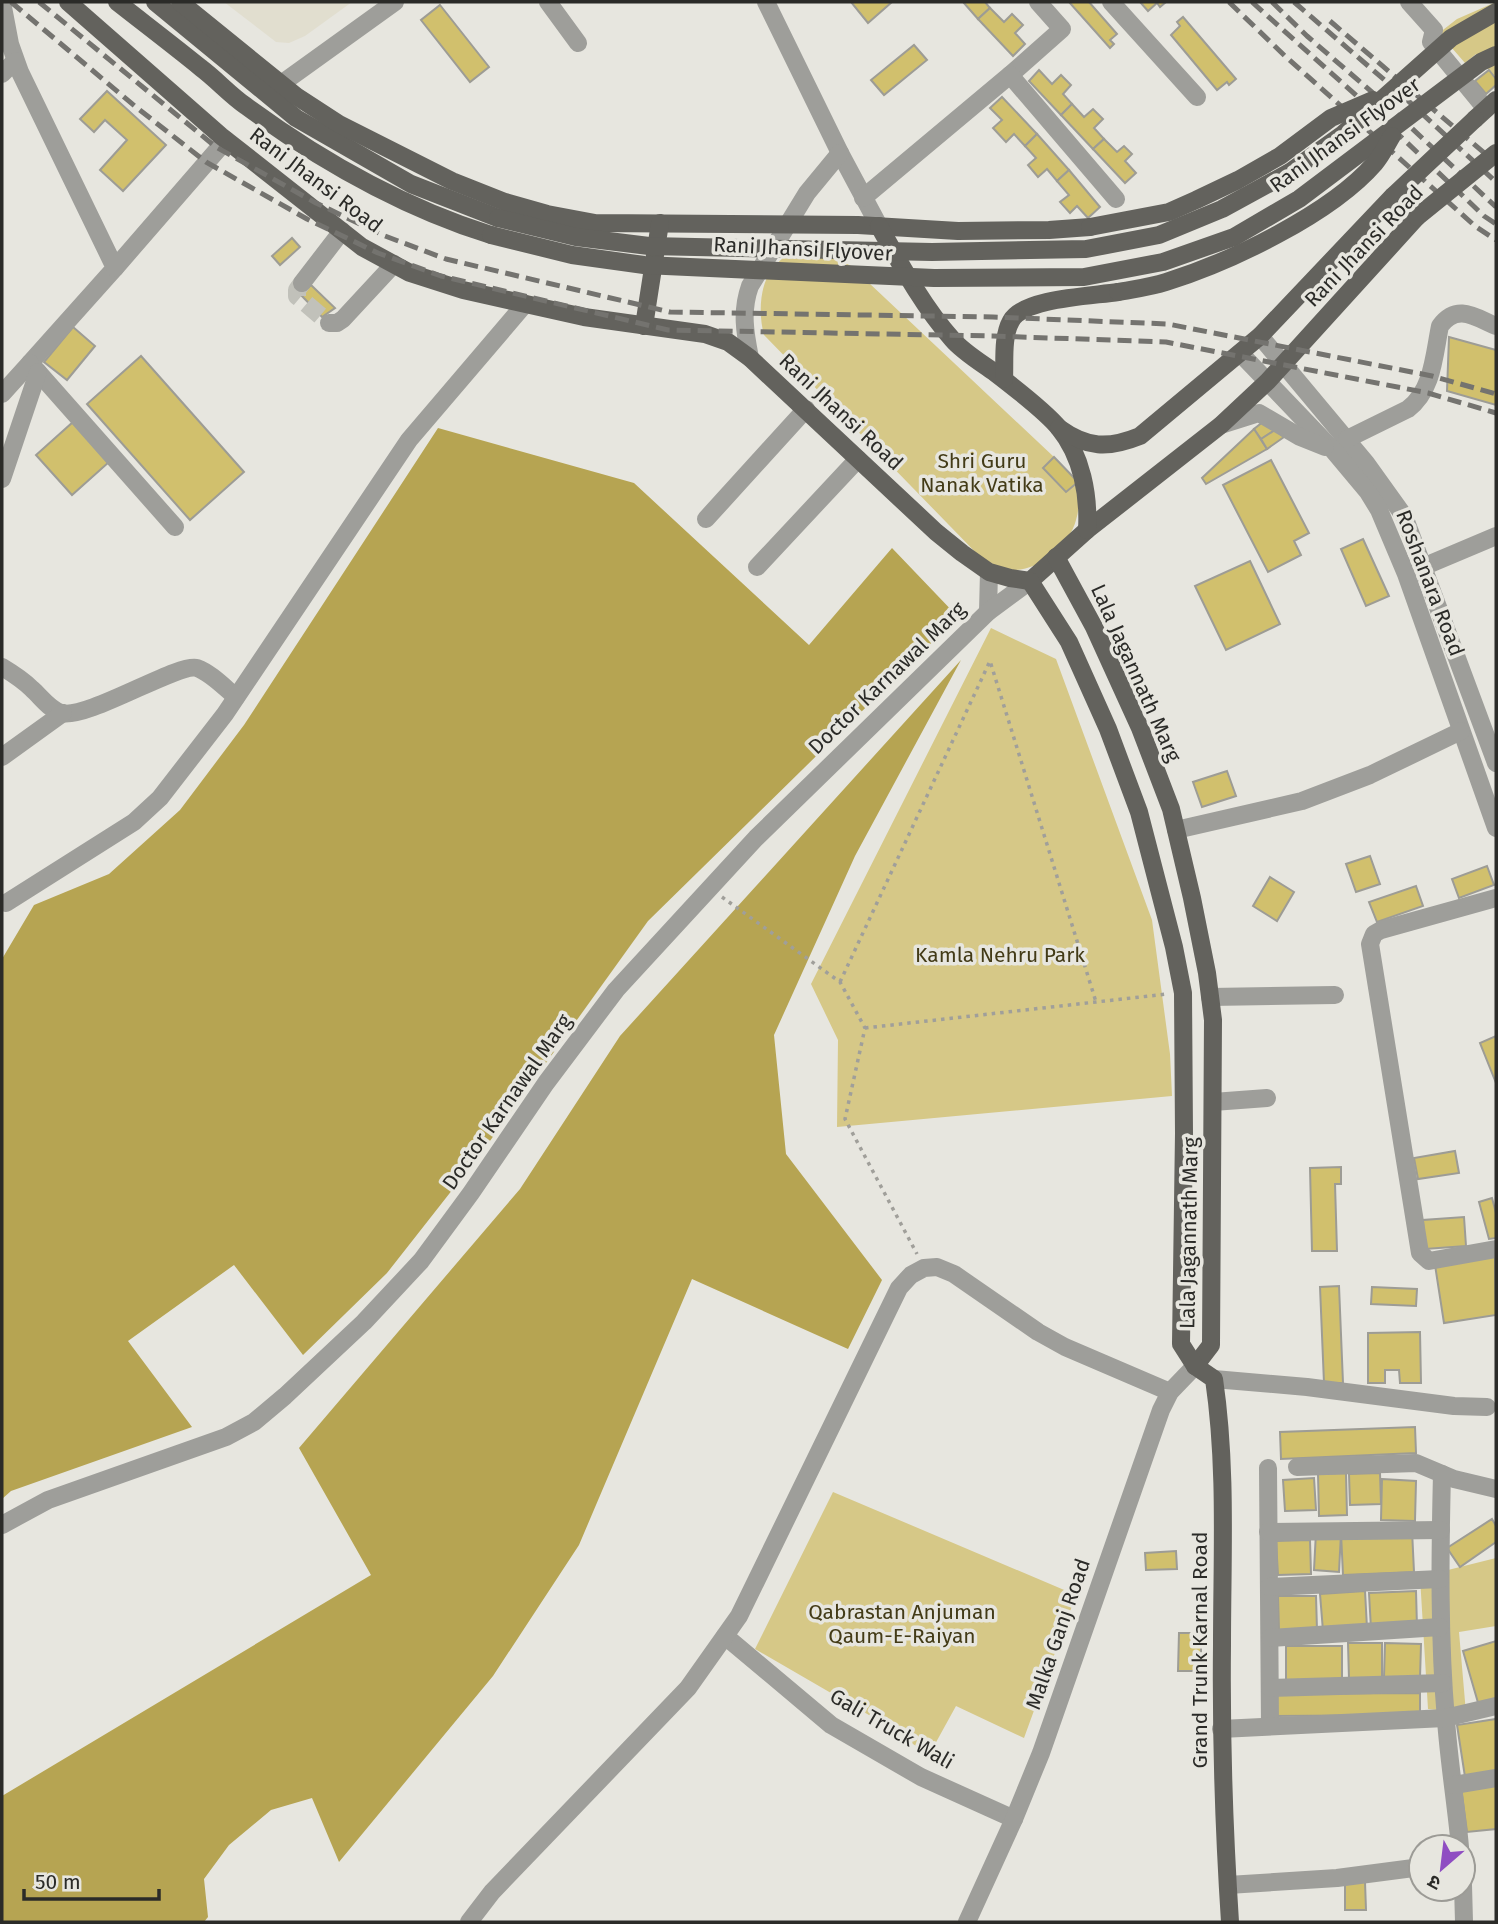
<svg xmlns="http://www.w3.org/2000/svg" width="1498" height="1924" viewBox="0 0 1498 1924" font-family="'Fira Sans','Noto Sans Devanagari',sans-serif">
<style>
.built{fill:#e1decf}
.green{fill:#d6c887}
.forest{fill:#b6a452}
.building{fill:#d1c06d;stroke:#9d9c95;stroke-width:2}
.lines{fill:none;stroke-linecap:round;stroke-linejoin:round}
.minor-tunnel{stroke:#c1c1ba;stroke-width:18;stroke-dasharray:18 9;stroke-linecap:butt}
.path{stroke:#a09f9a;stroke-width:3.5;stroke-dasharray:3.5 5;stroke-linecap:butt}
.minor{stroke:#9e9e9a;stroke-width:18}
.major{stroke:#63625d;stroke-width:18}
.rail{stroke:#74736f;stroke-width:5;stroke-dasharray:14 7;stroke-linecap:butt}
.major-bridge{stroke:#63625d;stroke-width:18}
.labels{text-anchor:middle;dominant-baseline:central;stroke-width:7;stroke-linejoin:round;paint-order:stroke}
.street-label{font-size:21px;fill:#2b2b28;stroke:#e7e6df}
.park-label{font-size:21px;fill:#433b17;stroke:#e7e6df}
</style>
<rect width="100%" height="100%" fill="#e7e6df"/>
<path class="built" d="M224 2H352L305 36 289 43 276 42Z"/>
<g class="green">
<path d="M1496 2V74L1494 76 1476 54 1465 63 1439 33 1457 19Z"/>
<path d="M789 253 832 256 851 266 1054 457 1043 468 1066 492 1078 482C1079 495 1080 507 1076 520 1070 544 1041 569 1016 570 1005 571 994 565 984 561L764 335C759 317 759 291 769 274 773 266 782 259 789 253Z"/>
<path d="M991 628 1056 659 1152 920 1170 1054 1172 1096 837 1127 838 1040 811 984Z"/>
<path d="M833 1492 1076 1595 1024 1738 956 1706 929 1755 881 1722 755 1649Z"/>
<path d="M1496 1558V1626L1459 1632 1466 1713 1428 1709 1420 1577Z"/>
</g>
<g class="forest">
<path d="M438 428 634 483 809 645 892 548 958 617 648 921 482 1152 387 1273 303 1355 234 1265 128 1341 192 1427 11 1491 2 1499V959L34 905 109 874 180 810 244 725Z"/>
<path d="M961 660 855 856 774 1035 786 1154 882 1280 848 1349 692 1279 579 1545 493 1676 339 1862 312 1798 271 1810 229 1845 204 1879 208 1917 204 1922H2V1796L371 1575 299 1448 520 1189 620 1036Z"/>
</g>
<g class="building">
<path d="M851 2H892L868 23Z"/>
<path d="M963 2H985L990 8 978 19Z"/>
<path d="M1069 2H1089L1117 34 1110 40 1114 44 1110 48Z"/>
<path d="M1140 2H1166L1160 7 1157 3 1148 11Z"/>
<path d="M440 5 489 67 470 82 421 20Z"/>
<path d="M990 8 1004 22 1012 14 1023 25 1015 33 1025 44 1013 56 978 19Z"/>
<path d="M1183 17 1236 79 1229 85 1227 82 1217 90 1171 35 1180 26 1177 22Z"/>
<path d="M914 45 927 60 884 95 871 80Z"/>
<path d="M1039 70 1052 84 1061 75 1071 85 1063 94 1072 104 1061 115 1029 81Z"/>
<path d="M1489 70 1496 79V85L1486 94 1475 81Z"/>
<path d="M107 91 166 145 123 191 100 170 127 140 105 120 94 132 80 119Z"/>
<path d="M1002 97 1037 134 1025 146 1014 134 1006 142 993 128 1002 120 990 108Z"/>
<path d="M1072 104 1084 117 1093 109 1103 119 1094 128 1104 139 1093 149 1061 115Z"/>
<path d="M1037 134 1069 170 1057 181 1047 169 1038 177 1028 165 1036 158 1025 146Z"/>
<path d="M1104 139 1117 152 1124 146 1132 154 1125 161 1136 173 1125 183 1093 149Z"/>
<path d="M1069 170 1100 207 1088 218 1077 206 1070 213 1060 202 1069 195 1057 181Z"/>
<path d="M292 238 300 247 280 265 272 256Z"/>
<path d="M311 285 335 308 322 317 300 294Z"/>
<path d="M73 327 95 346 67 380 44 362Z"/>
<path d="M1449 337 1496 350V405L1447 391Z"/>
<path d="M141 356 244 472 190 520 87 404Z"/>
<path d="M1264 421 1275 430 1261 439 1254 429Z"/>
<path d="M73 422 109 462 72 495 36 455Z"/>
<path d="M1254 429 1267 449 1206 484 1202 478Z"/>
<path d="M1275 430 1284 437 1267 449 1261 439Z"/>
<path d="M1054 457 1078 482 1066 492 1043 468Z"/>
<path d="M1271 460 1309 533 1294 541 1301 555 1268 572 1223 485Z"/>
<path d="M1363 539 1389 596 1366 606 1341 549Z"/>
<path d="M1250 561 1280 624 1226 650 1195 586Z"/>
<path d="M1227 771 1236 796 1202 807 1193 782Z"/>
<path d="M1370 856 1380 884 1356 892 1346 864Z"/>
<path d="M1487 866 1494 885 1459 898 1452 879Z"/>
<path d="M1270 877 1294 892 1277 921 1253 906Z"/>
<path d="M1416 886 1423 906 1377 922 1369 902Z"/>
<path d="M1496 1036V1083L1480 1043Z"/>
<path d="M1455 1151 1459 1173 1418 1179 1414 1158Z"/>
<path d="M1341 1167V1184H1335L1337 1251H1312L1310 1168Z"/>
<path d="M1492 1198 1496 1213V1238L1489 1239 1479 1202Z"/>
<path d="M1464 1217 1466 1246 1425 1249 1423 1220Z"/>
<path d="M1495 1256 1496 1315 1444 1323 1435 1265Z"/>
<path d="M1339 1286 1343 1383H1324L1320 1287Z"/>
<path d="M1372 1287 1417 1289 1416 1306 1371 1304Z"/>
<path d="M1420 1332 1421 1383H1400L1399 1370H1385V1383H1368V1333Z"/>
<path d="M1415 1427 1416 1453 1281 1459 1280 1432Z"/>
<path d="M1346 1473 1347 1515 1319 1516 1318 1474Z"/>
<path d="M1380 1473 1381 1504 1350 1505 1349 1474Z"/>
<path d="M1314 1478 1316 1510 1285 1511 1283 1480Z"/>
<path d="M1382 1479 1416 1481 1415 1521 1381 1520Z"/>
<path d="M1492 1519 1496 1526V1542L1460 1567 1447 1548Z"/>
<path d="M1412 1530 1414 1572 1343 1575 1341 1533Z"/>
<path d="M1316 1532 1341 1533 1339 1572 1314 1570Z"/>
<path d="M1310 1540 1311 1574 1278 1575 1276 1541Z"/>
<path d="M1176 1551 1177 1569 1146 1570 1145 1553Z"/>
<path d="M1365 1591 1367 1628 1323 1631 1320 1594Z"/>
<path d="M1416 1591 1417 1627 1371 1629 1369 1593Z"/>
<path d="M1278 1596H1316L1317 1630H1279Z"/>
<path d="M1179 1633H1201V1671H1178Z"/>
<path d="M1496 1641V1702L1479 1706 1463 1651Z"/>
<path d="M1348 1643H1382V1678L1349 1679Z"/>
<path d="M1385 1643 1421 1644 1420 1678 1384 1677Z"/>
<rect x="1286" y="1646" width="56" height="35"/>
<path d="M1420 1693V1715L1274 1716V1694Z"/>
<path d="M1496 1719V1773L1465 1777 1457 1725Z"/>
<path d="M1496 1784V1829L1467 1832 1461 1788Z"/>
<path d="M1345 1882H1365L1366 1910H1345Z"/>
</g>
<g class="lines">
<path class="minor-tunnel" d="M302 283 297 290V296L329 323"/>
<g class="path">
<path d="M722 897 840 982 865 1028 845 1119 917 1254"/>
<path d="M840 982 990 661 1096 1002"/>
<path d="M865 1028 1167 994"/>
</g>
<g class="minor">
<path d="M2 2 10 44 20 72 115 268 30 363 175 527"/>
<path d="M548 2 578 43"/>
<path d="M766 2 840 153 879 226"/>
<path d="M1111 2 1197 97"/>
<path d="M1409 2 1434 30 1431 42 1486 109"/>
<path d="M2 74 15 61"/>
<path d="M1010 75 1062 29 1038 2"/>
<path d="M281 84 395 2"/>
<path d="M863 198 1010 75 1116 199"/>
<path d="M115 268 226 140"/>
<path d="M302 283 342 231"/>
<path d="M329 323H337L343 319 394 264"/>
<path d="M1260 336 1366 463 1404 516 1496 763"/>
<path d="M1241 354 1332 449 1368 492 1379 510 1406 574 1496 828"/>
<path d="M750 358C745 333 741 311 750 286L807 193 840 153"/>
<path d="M2 394 30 363"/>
<path d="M1221 425 1259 413 1300 437 1325 447"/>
<path d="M1347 439 1408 409C1433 390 1434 355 1440 326 1457 303 1475 317 1496 326"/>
<path d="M2 479 38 372"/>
<path d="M706 519 806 409"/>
<path d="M1425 566 1496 536"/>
<path d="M757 567 858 459"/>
<path d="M988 612 989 572"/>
<path d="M2 667C12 673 23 680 32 689 41 697 49 709 61 713 87 720 179 662 197 668 211 673 225 688 236 697"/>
<path d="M2 757 63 713"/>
<path d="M1176 830 1302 801 1370 775 1461 731"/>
<path d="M1496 898 1381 930 1374 934 1370 944 1420 1253 1429 1261 1496 1249"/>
<path d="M6 903 134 822 160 798 225 714 409 440 525 304"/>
<path d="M1210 997 1335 995"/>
<path d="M1213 1102 1267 1098"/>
<path d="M1214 1379 1307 1387 1454 1406 1487 1407"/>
<path d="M1297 1467 1416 1463 1454 1479 1496 1489"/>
<path d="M1268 1468 1270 1725"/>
<path d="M1442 1474C1440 1556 1439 1638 1446 1720 1449 1762 1456 1804 1460 1847"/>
<path d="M2 1525 48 1500 226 1437 254 1422 285 1396 364 1322 421 1261 471 1193 546 1083 616 990 756 838 988 612 1030 581"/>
<path d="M1268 1532 1441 1530"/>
<path d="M1269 1587 1440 1579"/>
<path d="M725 1636 831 1725 921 1777 1014 1819"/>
<path d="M1270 1638 1440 1627"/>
<path d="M1270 1688 1443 1683"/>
<path d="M1221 1729 1445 1718 1496 1706"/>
<path d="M1454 1785 1496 1778"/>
<path d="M1228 1885 1337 1878 1421 1867"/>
<path d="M1463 1885 1464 1922"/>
<path d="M469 1922 492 1892 688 1688 739 1616 899 1288 911 1275 924 1268 937 1267 954 1274 1038 1332 1065 1347 1170 1392"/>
<path d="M967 1922 1014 1819 1041 1753 1161 1410 1170 1392 1195 1366"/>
</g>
<g class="major">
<path d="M68 2 221 136 362 247 410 273 463 290 584 317 705 334 728 342 750 358 936 532 962 553 989 572 1010 578 1030 581 1087 530 1221 425 1268 381 1417 217"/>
<path d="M117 2C145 24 174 46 201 68 217 80 230 95 246 106 321 161 402 207 491 235"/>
<path d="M155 2 296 118 411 184 498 218"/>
<path d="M180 2 296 96 339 124 452 181 505 202 547 214 595 223 858 225 958 231 1049 230 1090 227"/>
<path d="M1475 119 1496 100"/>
<path d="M879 226C901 265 922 305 952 339 963 352 980 362 994 372 1011 385 1046 412 1059 428 1082 456 1089 495 1087 530"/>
<path d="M644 326 660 223"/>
<path d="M1004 379C1005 361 1002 337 1011 321 1023 298 1094 296 1118 292"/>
<path d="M1059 428C1087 448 1108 449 1140 436L1260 336 1393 196"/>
<path d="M1056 557 1094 627 1140 728 1171 809 1192 898 1207 973 1213 1020 1211 1345 1195 1366"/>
<path d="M1030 581 1069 642 1108 729 1139 812 1174 947 1183 993 1184 1133 1181 1344 1195 1366 1214 1379C1227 1467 1222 1556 1222 1645 1221 1737 1224 1830 1230 1922"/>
</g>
<g class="rail">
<path d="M11 2 136 107 206 162 307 219 378 253 441 276 668 330 993 336 1166 342 1428 393 1496 413"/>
<path d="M39 2 216 147 316 203 385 236 446 259 670 312 993 317 1168 324 1432 376 1496 394"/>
<path d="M1229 2 1285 56 1475 226 1496 240"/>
<path d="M1252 2 1378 115 1484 216 1496 224"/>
<path d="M1272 2 1307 36 1388 106 1496 207"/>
<path d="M1294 2 1403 96 1496 182"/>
<path d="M1330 21 1496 163"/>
</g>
<g class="major-bridge">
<path d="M1393 196 1475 119"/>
<path d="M1417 217 1496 153"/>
<path d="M498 218 576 237 649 246 932 252 1086 249 1159 235 1222 209 1290 172 1343 134 1451 38 1496 12"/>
<path d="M1090 227 1169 212 1196 200 1238 180 1280 156 1331 118 1373 100"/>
<path d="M491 235 572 255 644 265 934 278 1084 277 1163 262 1234 237 1299 199 1481 62 1496 55"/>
<path d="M1118 292C1134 289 1151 287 1166 282 1230 262 1331 214 1375 163 1382 155 1387 144 1392 136"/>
</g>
</g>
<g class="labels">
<g class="street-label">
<text transform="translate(1345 135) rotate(-36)">Rani Jhansi Flyover</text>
<text transform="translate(316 180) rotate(37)">Rani Jhansi Road</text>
<text transform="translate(1364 246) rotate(-46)">Rani Jhansi Road</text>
<text transform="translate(803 249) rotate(3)">Rani Jhansi Flyover</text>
<text transform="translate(841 412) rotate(43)">Rani Jhansi Road</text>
<text transform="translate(1430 583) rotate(69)">Roshanara Road</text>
<text transform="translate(1136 673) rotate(66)">Lala Jagannath Marg</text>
<text transform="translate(887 678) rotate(-44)">Doctor Karnawal Marg</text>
<text transform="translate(507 1102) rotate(-55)">Doctor Karnawal Marg</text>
<text transform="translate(1189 1233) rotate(-89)">Lala Jagannath Marg</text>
<text transform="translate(1058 1634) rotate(-71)">Malka Ganj Road</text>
<text transform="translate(1200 1650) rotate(-90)">Grand Trunk Karnal Road</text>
<text transform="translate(892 1729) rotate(30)">Gali Truck Wali</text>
</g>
<g class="park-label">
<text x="982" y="461">Shri Guru<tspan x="982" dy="24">Nanak Vatika</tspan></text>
<text x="1000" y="955">Kamla Nehru Park</text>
<text x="902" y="1612">Qabrastan Anjuman<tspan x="902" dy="24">Qaum-E-Raiyan</tspan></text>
</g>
</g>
<rect width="1498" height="1924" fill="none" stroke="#2b2b28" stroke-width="7"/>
<g transform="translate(1442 1868) rotate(208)"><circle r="33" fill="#e7e6df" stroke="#9c9b96" stroke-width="2"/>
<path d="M0-5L12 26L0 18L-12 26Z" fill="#8f4dc2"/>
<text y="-10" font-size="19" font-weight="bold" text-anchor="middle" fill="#2b2b28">उ</text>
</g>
<path d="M24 1889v10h135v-10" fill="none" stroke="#2b2b28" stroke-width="3.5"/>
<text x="35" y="1889" font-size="21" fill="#2b2b28" stroke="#e7e6df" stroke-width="5" paint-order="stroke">50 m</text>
</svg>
